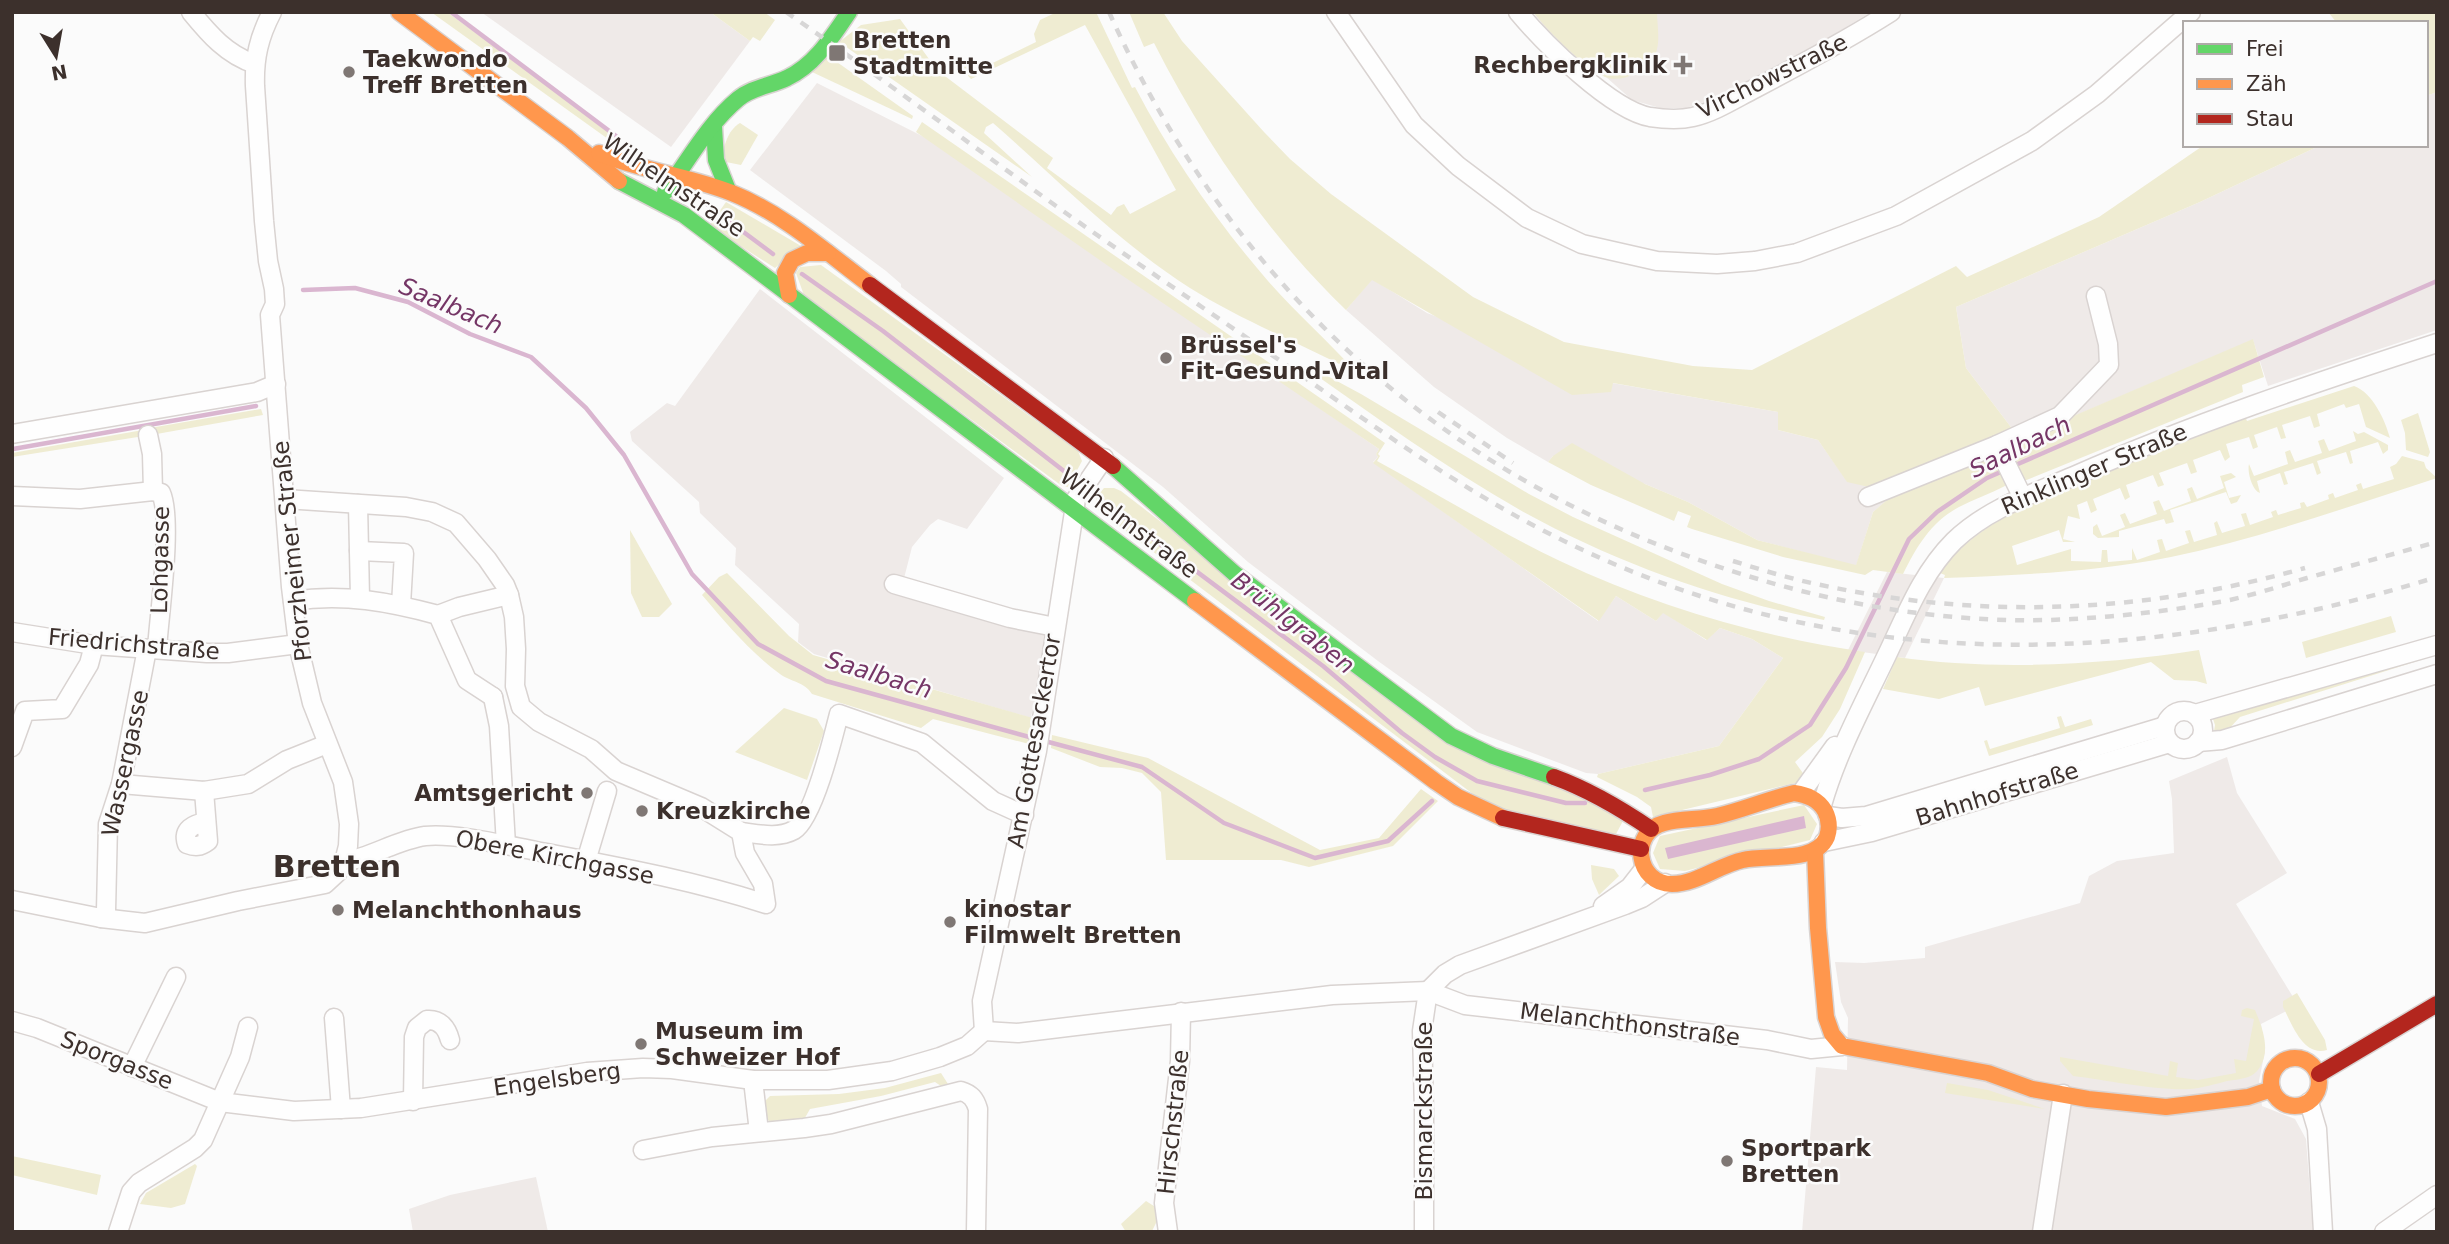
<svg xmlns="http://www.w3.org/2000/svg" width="2449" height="1244" viewBox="0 0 2449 1244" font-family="'DejaVu Sans',sans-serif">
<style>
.built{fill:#efeae8}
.green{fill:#efecd2}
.water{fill:#dab6d0}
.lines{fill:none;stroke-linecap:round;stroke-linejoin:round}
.stream{stroke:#dab6d0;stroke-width:4.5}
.street-casing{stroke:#d9d3d1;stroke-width:21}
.fast-casing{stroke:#d9d3d1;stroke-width:19}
.slow-casing{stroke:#d9d3d1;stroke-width:19}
.jam-casing{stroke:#d9d3d1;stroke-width:19}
.street{stroke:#fefefe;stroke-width:18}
.fast{stroke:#63d668;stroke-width:16}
.slow{stroke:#ff974d;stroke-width:16}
.jam{stroke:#b3261e;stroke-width:16}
.rail{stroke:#d7d6d6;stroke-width:4.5;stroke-dasharray:9 9;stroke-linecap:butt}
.poi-dot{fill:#7f7774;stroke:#fbfbfb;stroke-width:2.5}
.labels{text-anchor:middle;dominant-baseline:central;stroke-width:5;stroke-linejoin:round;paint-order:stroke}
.poi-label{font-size:23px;font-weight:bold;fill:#3c302c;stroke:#fbfbfb;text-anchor:start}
.street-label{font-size:23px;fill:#3c302c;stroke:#fbfbfb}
.water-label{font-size:24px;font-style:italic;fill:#753666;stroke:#fbfbfb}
.district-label{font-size:30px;font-weight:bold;fill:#3c302c;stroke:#fbfbfb}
</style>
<rect width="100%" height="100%" fill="#fbfbfb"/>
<g class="built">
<path d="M481 12H710L750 41 671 147Z"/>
<path d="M1533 12H1871L1820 43 1710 100 1686 108H1660L1632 100 1606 77 1580 59 1544 26Z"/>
<path d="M817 83 930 140 1379 449 1376 454 1378 457 1373 462 1598 621 1616 596 1656 621 1663 612 1706 640 1720 628 1752 639 1783 658 1719 746 1598 774 1586 773 1477 732 1378 661 1248 562 1163 487 901 287V284L886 271 750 170Z"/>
<path d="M2437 92V330L2268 386 2253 340 2020 439 1966 368 1956 307 2200 202 2321 145H2426V96Z"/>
<path d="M1372 279 1427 313 1612 383 1778 412V430L1818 440 1847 481 1896 493 1873 512 1856 566 1757 540 1688 502 1645 484 1553 456 1548 462 1507 438 1434 387 1346 310Z"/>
<path d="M760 289 1004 478 967 529 938 519 930 525 912 547 900 594 1046 633 1031 718 814 654 798 642 799 624 735 565 736 548 700 513 699 502 632 441 630 432 667 403 675 406Z"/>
<path d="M1887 572 1944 578 1905 658 1848 650Z"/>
<path d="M2227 757 2237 793 2287 873 2236 904 2298 1005 2261 1024 2265 1051 2259 1081 2262 1106 2295 1119 2306 1139 2313 1232H1802L1816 1067 1847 1070 1848 1018 1841 1002 1835 962 1864 963 1925 958V947L2080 903 2089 876 2117 861 2174 853 2172 799 2169 781Z"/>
<path d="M536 1177 548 1232H413L409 1209 450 1195Z"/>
</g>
<g class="green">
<path d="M431 12H447L616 135 622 149Z"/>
<path d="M710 12H764L775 20 760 41 753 37 750 41Z"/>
<path d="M1057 12H1096L1132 88 1135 87C1171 156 1217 222 1268 281 1296 313 1328 341 1357 373 1301 344 1243 321 1190 288 1118 242 1057 179 993 123L986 127 984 133 1032 177 839 42 861 25 900 19 937 70 1053 158 1047 168 1111 215 1117 207 1124 204 1130 214 1176 190 1085 25 971 79 960 67 965 64 972 73 1036 42 1034 34 1040 20Z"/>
<path d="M1129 12H1163L1182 41 1264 132 1290 159 1331 194 1473 297 1564 342 1693 366 1752 370 1956 266 1967 277 2099 217 2204 145H2321L2200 202 1956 307 1966 368 2020 439 2253 339 2264 377 2242 385 2243 392 2024 481 2007 483 2005 486C1990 494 1974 499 1959 507 1931 522 1917 546 1903 574L1873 570 1865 575 1783 557 1692 529 1687 527 1691 516 1678 511 1674 521 1591 485 1548 462 1553 456 1572 443 1645 484 1688 502 1757 540 1856 565 1873 512 1895 493 1847 482 1818 440 1778 430V412L1613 383 1611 392 1572 395 1372 280 1346 310C1266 233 1204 141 1154 43L1144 47Z"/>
<path d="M1533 12H1657C1657 25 1661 43 1655 55 1652 63 1643 70 1636 73 1627 78 1616 81 1605 77 1583 67 1548 31 1533 12Z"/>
<path d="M2328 12H2437V92L2426 96V23H2337Z"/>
<path d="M827 55 913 116 912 119 812 72Z"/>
<path d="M922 122 1385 443 1378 454 1380 456 1377 461C1438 494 1497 531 1560 561 1657 607 1758 636 1865 652L1840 709 1822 737 1795 762 1805 776 1799 782 1653 817 1651 807 1637 797 1597 777 1598 774 1719 746 1783 658 1752 639 1720 628 1707 640 1663 613 1656 621 1616 596 1599 621 1373 463 1378 457 1376 454 1379 449 1114 270 916 132Z"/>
<path d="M740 123 758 135 741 165 721 161C724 146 727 131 740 123Z"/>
<path d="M726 202 801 246 775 268 709 226Z"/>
<path d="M821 265 1078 451 1082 461 1068 487 1062 486 805 298 796 273 800 267Z"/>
<path d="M1303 366 1322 373 1361 394 1529 494 1573 517 1722 584 1769 601 1825 617 1824 620C1719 600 1614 562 1520 510 1445 467 1374 416 1303 366Z"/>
<path d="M2354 386C2373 393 2385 420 2390 438L2366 427 2359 404 2346 408 2344 404 2317 414 2320 426 2314 428 2310 416 2282 425 2286 438 2281 439 2277 427 2254 435 2258 447 2253 449 2249 437 2226 444 2230 457 2225 461 2220 450 2193 460 2197 472 2191 474 2187 463 2159 473 2164 485 2158 487 2153 475 2126 485 2130 497 2125 500 2120 488 2093 499 2097 510 2091 513 2087 501 2077 505 2080 519 2068 516 2063 539 2075 542H2063L2059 530 2012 546 2017 565 2071 549V561L2101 562 2102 550H2107L2108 562 2132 560V548L2137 560 2160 552 2157 540 2162 539 2166 551 2189 543 2185 531 2190 530 2194 542 2217 535 2214 523 2217 521 2222 533 2245 526 2241 514 2246 513 2250 525 2273 517 2271 512 2276 510 2278 515 2301 508 2300 503 2304 502 2307 507 2329 499 2328 495 2333 493 2335 498 2358 490 2356 485 2361 483 2363 489 2394 479 2390 467 2396 464 2402 456 2424 462 2426 468 2437 478C2350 506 2261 538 2171 557 2096 572 2020 575 1944 578L1945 575 1940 573C1972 527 2022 508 2072 486 2128 460 2187 439 2245 416L2247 421Z"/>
<path d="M261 409 263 415 151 435 150 428Z"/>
<path d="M2418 413 2430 452 2428 457 2406 450 2405 433 2401 420Z"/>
<path d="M143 430 144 436 12 457V453Z"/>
<path d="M2353 431 2358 434 2364 432 2388 445V450L2383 454 2378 442 2350 451 2353 463 2350 464 2346 452 2317 461 2321 473 2317 475 2313 463 2284 472 2288 484 2284 485 2280 473 2257 481 2260 493C2252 490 2247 472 2249 464L2254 476 2288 464 2285 452 2290 450 2295 462 2322 453 2318 441 2324 439 2329 451 2356 441Z"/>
<path d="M2231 473 2236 477 2224 482 2229 498 2241 495 2237 502 2231 504 2226 492 2170 510 2174 522 2166 524 2164 519 2119 531V537L2098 538 2093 534V527L2097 524 2102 536 2125 527 2120 515 2125 513 2130 524 2157 514 2153 502 2159 500 2164 511 2191 501 2187 489 2192 487 2197 499 2224 488 2220 476Z"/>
<path d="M1104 488H1114L1121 491 1381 692 1624 819 1616 834 1494 810 1094 507 1098 494Z"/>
<path d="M630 530 672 604 659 617H642L631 593Z"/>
<path d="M727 573 789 636 813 655 1033 718 1029 744 933 719 921 728 812 694C805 682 791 682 780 674 750 652 726 623 702 595L719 577Z"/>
<path d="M2391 616 2396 632 2306 658 2302 642Z"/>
<path d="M2199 650 2207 684 2196 681 2174 680 2151 662 1985 706 1979 687 1939 699 1883 689 1897 657C1993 671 2104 665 2199 650Z"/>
<path d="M2421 654 2424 659 2240 717 2226 732 2213 737 2215 725 2212 716Z"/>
<path d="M784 708 817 719 824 731 807 780 735 752Z"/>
<path d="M2061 716 2065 727 2091 719 2093 725 1989 756 1984 741 1987 740 1990 749 2060 728 2057 717Z"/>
<path d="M1052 735 1148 758 1320 850 1379 838 1421 789 1438 801 1393 846 1309 867 1281 860H1166L1161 792 1142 773 1122 768 1100 767 1051 748Z"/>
<path d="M1804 805 1817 824 1810 840 1685 871 1660 869 1653 853 1660 836Z"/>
<path d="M1591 865 1614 869 1619 876 1599 895 1592 879Z"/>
<path d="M2297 993 2325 1040 2327 1050C2303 1057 2292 1024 2283 1007V1001Z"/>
<path d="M2247 1008 2255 1010C2262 1027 2271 1049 2260 1067 2253 1079 2240 1079 2227 1081 2215 1084 2203 1088 2190 1089 2158 1091 2106 1080 2073 1076L2060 1061V1057L2168 1076 2170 1061 2178 1063 2176 1077 2198 1080 2236 1073 2234 1059 2246 1061 2254 1019 2241 1016 2242 1010Z"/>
<path d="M941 1073 948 1084 941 1086 935 1082 881 1096 810 1109 802 1123H772L765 1118 764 1102 770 1096 839 1094 885 1088Z"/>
<path d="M1947 1083 1988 1090 2045 1109 1945 1093Z"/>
<path d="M12 1156 101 1175 97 1195 12 1175Z"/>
<path d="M195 1164 197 1166 185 1204 171 1208 140 1204 146 1193Z"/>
<path d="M1146 1201 1157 1208V1221L1152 1231 1126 1232 1121 1224Z"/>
</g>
<path class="water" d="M1804 816 1806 828 1668 859 1665 848Z"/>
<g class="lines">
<g class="stream">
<path d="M451 12 616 136"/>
<path d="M692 193 708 205"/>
<path d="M722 216 773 254"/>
<path d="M802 274 883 331 1069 475"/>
<path d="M303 290 355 288 408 302 470 334 531 357 586 408 624 455 692 574 758 644 826 681 1033 738"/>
<path d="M13 449 256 406"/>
<path d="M2011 467 2437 281"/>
<path d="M1101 500 1323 666 1402 733 1435 757 1477 781 1566 803H1585"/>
<path d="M1041 740 1142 767 1224 823 1315 858 1388 841 1432 801"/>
<path d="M1645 790 1710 775 1759 759 1810 725 1846 668 1909 539 1937 512 1987 478 2003 471"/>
</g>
<g class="street-casing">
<g id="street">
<path d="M191 12C209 34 227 55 255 64"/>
<path d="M1336 12 1414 125 1458 166 1527 218 1582 244 1657 261 1717 264 1755 261 1797 253 1896 216 2032 141 2097 94 2191 12"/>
<path d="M1518 12C1544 43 1611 110 1650 117 1663 119 1680 120 1693 117 1715 112 1736 98 1756 88 1802 64 1847 40 1891 12"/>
<path d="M12 434 257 392 276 384"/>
<path d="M148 435 152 454 153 491"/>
<path d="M1997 445 2060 416 2109 365 2108 344 2096 296"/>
<path d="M153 491 161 493C173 520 159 616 157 649"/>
<path d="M12 496 80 499 153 491"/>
<path d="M1868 497 1997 445 2023 498"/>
<path d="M285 499 406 507 432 512 456 523 487 559 505 585 509 595 514 617 516 649 515 686 521 707 539 722 591 749 616 771 701 807 741 832 745 853 763 884 766 904C692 880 614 866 536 851 505 845 456 833 425 836 397 840 372 857 344 862"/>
<path d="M358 504 360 598"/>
<path d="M359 551 404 553 401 605"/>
<path d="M894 584 1010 618 1055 627"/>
<path d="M293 601C343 593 390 602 438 615L467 680 493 697"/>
<path d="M438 615 459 607 509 595"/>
<path d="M12 632 94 645 207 653H228L298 644"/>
<path d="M493 697 499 726 506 845"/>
<circle cx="2184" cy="730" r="19"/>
<path d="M2195 714 2437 645"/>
<path d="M2198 742 2222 740 2437 674"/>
<path d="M12 747 25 711 62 709 89 664 94 645"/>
<path d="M121 784 204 791 248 784 287 760 327 744"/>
<path d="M204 791 208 841C200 847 195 847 187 844 182 829 194 824 206 822"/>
<path d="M1801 793 1835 746"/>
<path d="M1822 805C1837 753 1862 707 1885 659 1905 618 1921 574 1954 541 1987 509 2032 494 2074 476 2192 424 2314 383 2437 343"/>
<path d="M1828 816 1842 818 1866 816 2165 726"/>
<path d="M741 832C758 834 778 839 794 830 813 819 833 738 839 714L922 743 993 801 1024 815"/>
<path d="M1824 842 1872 832 2170 743"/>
<path d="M586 861 607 791"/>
<path d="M12 900 101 918 145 923 238 901 325 884 338 872 344 862 348 846 349 824 343 782 312 703 298 644 291 587 270 315 275 304 274 289 268 261 264 221 255 86C254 58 259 37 272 12"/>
<path d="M1603 906 1630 887 1644 869"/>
<path d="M101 918 106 911 108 824 121 784 147 649"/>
<path d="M1428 991 1445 974 1460 965 1625 905 1642 898 1665 883"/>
<path d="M334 1018 341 1109"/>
<path d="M12 1021 37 1028 220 1102 294 1111 361 1108 587 1072 643 1068 672 1069 753 1080H828L892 1071 940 1057 967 1046 984 1031"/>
<path d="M984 1031 1018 1033 1332 995 1428 991 1465 1005 1767 1040 1811 1049 1842 1046"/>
<path d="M984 1031 982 1001 1037 751 1076 499 1104 458"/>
<path d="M132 1067 176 977"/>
<path d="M753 1080 759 1132"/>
<path d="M413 1101 414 1037 417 1028 427 1020C440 1019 447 1028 450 1040"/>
<path d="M2309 1102 2317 1129 2323 1232"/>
<path d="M643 1150 712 1137 804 1128 831 1124 961 1091C971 1094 975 1099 978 1109L976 1232"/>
<path d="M118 1232 131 1192 139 1183 195 1148 203 1140 240 1057 248 1027"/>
<path d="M1168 1232 1164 1203 1180 1061 1181 1012"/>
<path d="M1424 1232V1111L1422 1031 1428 991"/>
<path d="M2042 1232 2063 1094"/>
<path d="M2384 1232 2437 1195"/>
</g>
</g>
<g class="fast-casing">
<g id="fast">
<path d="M714 127 716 160 728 190"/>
<path d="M619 181 684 215 1195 601"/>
<path d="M665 192C688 161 708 124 738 99 752 87 771 86 787 78 815 65 832 37 849 12"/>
<path d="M1113 466 1235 574 1451 736 1493 756 1554 777"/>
</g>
</g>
<g class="slow-casing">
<g id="slow">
<path d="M399 12 568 138 619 181"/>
<path d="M599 153C642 171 689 176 732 193 784 214 826 252 870 285"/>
<path d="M789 295 785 273 792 260 807 253H828"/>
<path d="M1195 601 1436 782 1458 797 1503 818"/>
<path d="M1794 793C1807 795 1818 799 1825 811 1829 819 1830 828 1827 837 1815 864 1767 854 1743 860 1719 865 1697 884 1672 884 1636 884 1629 832 1664 823 1681 818 1699 820 1717 816 1743 810 1768 799 1794 793Z"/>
<path d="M1815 851 1818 928 1826 1017 1832 1034 1842 1046 1988 1073 2032 1089 2088 1099 2166 1107 2248 1097 2272 1089"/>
<circle cx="2295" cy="1082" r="24"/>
</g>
</g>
<g class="jam-casing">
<g id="jam">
<path d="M870 285 1113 466"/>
<path d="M1554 777C1590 790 1620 808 1651 829"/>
<path d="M1503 818 1641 849"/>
<path d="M2319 1074 2437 1004"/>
</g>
</g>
<use href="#street" class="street"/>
<use href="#fast" class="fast"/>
<use href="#slow" class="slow"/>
<use href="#jam" class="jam"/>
<g class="rail">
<path d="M786 12C877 75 966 141 1056 206 1126 256 1198 304 1269 353 1365 419 1459 490 1564 541 1844 679 2145 667 2437 577"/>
<path d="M1109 12C1237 297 1457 491 1758 579 1858 609 1967 625 2072 619 2125 616 2178 610 2230 600 2256 594 2281 586 2307 578 2350 566 2393 554 2437 542"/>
<path d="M1438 412 1513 463"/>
<path d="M1733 561C1762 570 1791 579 1821 585 1983 620 2146 613 2305 568"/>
</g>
</g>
<g class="poi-dot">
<rect x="828" y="44" width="18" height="18" rx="3.5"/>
<path d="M1679.5 54.5h7v7h7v7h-7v7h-7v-7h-7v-7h7z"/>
<circle cx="349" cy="72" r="7"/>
<circle cx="1166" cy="358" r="7"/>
<circle cx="587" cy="793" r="7"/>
<circle cx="642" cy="811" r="7"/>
<circle cx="338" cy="910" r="7"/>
<circle cx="950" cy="922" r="7"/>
<circle cx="641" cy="1044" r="7"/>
<circle cx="1727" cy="1161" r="7"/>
</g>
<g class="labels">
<g class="poi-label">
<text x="853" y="40">Bretten<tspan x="853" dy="26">Stadtmitte</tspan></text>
<text x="363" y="59">Taekwondo<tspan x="363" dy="26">Treff Bretten</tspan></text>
<text x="1667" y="65" text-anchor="end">Rechbergklinik</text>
<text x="1180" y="345">Brüssel's<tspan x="1180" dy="26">Fit-Gesund-Vital</tspan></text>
<text x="573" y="793" text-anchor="end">Amtsgericht</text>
<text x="656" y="811">Kreuzkirche</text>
<text x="964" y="909">kinostar<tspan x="964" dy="26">Filmwelt Bretten</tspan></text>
<text x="352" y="910">Melanchthonhaus</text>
<text x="655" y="1031">Museum im<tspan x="655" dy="26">Schweizer Hof</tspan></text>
<text x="1741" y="1148">Sportpark<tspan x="1741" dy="26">Bretten</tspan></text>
</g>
<g class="street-label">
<text transform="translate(1772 76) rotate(-26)">Virchowstraße</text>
<text transform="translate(674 185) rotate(34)">Wilhelmstraße</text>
<text transform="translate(2094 469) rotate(-23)">Rinklinger Straße</text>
<text transform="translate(1129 523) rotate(37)">Wilhelmstraße</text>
<text transform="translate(292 551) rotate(-96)">Pforzheimer Straße</text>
<text transform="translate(160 560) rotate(-89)">Lohgasse</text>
<text transform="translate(134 644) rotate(5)">Friedrichstraße</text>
<text transform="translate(1034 741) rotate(-80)">Am Gottesackertor</text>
<text transform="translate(125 763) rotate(-78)">Wassergasse</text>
<text transform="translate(1997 794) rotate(-17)">Bahnhofstraße</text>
<text transform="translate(555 857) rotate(11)">Obere Kirchgasse</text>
<text transform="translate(1630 1024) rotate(7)">Melanchthonstraße</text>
<text transform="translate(117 1060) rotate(22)">Sporgasse</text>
<text transform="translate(557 1079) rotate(-8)">Engelsberg</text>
<text transform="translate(1424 1111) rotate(-90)">Bismarckstraße</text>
<text transform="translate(1173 1122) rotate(-84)">Hirschstraße</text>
</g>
<g class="water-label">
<text transform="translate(451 306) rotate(23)">Saalbach</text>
<text transform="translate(2020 447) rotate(-26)">Saalbach</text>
<text transform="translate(1293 623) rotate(38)">Brühlgraben</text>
<text transform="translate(879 675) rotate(17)">Saalbach</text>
</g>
<g class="district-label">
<text x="337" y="866">Bretten</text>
</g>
</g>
<rect width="2449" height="1244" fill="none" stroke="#3c302c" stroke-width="28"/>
<rect x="2183" y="21" width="245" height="126" fill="#fbfbfb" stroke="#afaaa8" stroke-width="2"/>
<rect x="2197" y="44" width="35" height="10" fill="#63d668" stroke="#afaaa8" stroke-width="2"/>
<text x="2246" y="56" font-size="21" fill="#3c302c">Frei</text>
<rect x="2197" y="79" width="35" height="10" fill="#ff974d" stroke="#afaaa8" stroke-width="2"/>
<text x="2246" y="91" font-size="21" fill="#3c302c">Zäh</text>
<rect x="2197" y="114" width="35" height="10" fill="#b3261e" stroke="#afaaa8" stroke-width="2"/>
<text x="2246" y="126" font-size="21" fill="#3c302c">Stau</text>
<g transform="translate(56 56) rotate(169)" stroke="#fbfbfb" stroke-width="5" paint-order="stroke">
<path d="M0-5L12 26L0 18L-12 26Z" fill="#3c302c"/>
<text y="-10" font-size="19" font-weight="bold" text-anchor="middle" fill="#3c302c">N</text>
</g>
</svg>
